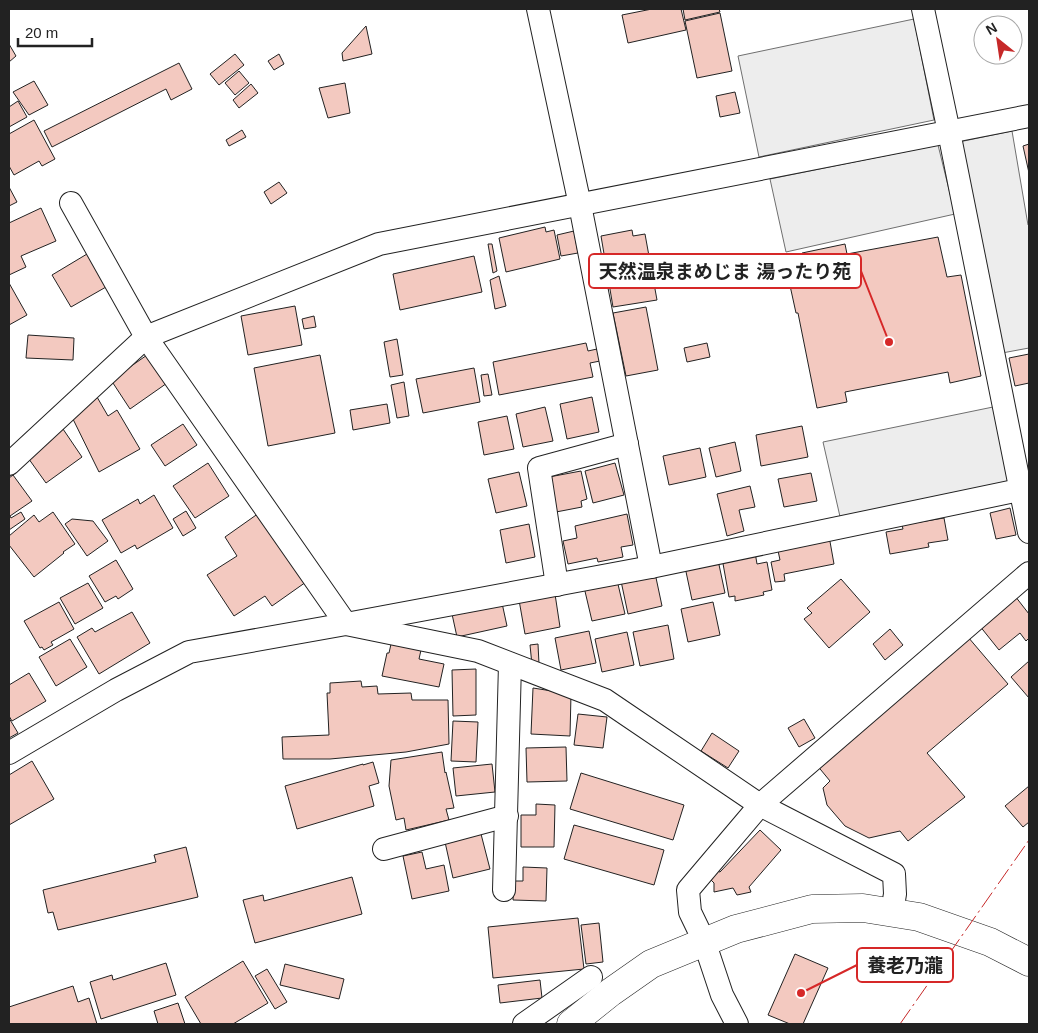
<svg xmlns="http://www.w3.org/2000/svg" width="1038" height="1033" viewBox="0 0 1038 1033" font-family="Arial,'Noto Sans JP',sans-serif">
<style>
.parking{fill:#ededed;stroke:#6f6f6f}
.building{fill:#f3c9c0;stroke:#222}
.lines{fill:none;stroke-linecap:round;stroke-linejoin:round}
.minor-casing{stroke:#222;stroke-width:24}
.primary-casing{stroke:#222;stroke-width:29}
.minor{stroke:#fff;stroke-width:22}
.primary{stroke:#fff;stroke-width:28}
.power{stroke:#c62828;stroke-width:1;stroke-dasharray:18 4 2.5 4;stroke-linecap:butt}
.leader{fill:none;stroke:#d62828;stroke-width:2}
.callout-dot{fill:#d62828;stroke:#fff;stroke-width:2}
.callout{fill:#fff;stroke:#d62828;stroke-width:2}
.callout-label{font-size:19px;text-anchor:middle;font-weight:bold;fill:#222}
</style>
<rect width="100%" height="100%" fill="#fff"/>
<g class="parking">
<path d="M914 19 934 120 759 157 738 56Z"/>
<path d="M1012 131 1028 225H1029V348L1002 353 959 142Z"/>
<path d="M938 145 955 214 786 252 770 179Z"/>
<path d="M993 407 1011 483 841 521 823 442Z"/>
</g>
<g class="building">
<path d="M652 9H681L686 30 628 43 622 15Z"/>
<path d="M683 9H719L720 12 685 20Z"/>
<path d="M720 13 732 71 697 78 685 21Z"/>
<path d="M366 26 372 54 343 61 342 53Z"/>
<path d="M9 44 16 56 9 62Z"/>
<path d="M235 54 244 65 219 85 210 74Z"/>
<path d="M279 54 284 64 274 70 268 61Z"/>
<path d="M179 63 192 89 171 100 166 89 52 147 44 131Z"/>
<path d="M239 71 249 83 235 95 225 83Z"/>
<path d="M34 81 48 105 29 115 13 92Z"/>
<path d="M345 83 350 113 328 118 319 88Z"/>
<path d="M251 84 258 93 239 108 233 100Z"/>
<path d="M735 92 740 113 720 117 716 96Z"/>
<path d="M18 101 27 117 9 127V107Z"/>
<path d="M34 120 55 159 42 166 39 161 14 175 9 166V134Z"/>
<path d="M242 130 246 137 229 146 226 140Z"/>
<path d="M1029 144V173L1023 146Z"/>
<path d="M279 182 287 193 271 204 264 192Z"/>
<path d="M9 187 17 202 9 206Z"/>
<path d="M41 208 56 241 21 256 26 267 9 275V223Z"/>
<path d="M545 227 546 232 554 230 560 259 506 272 499 238Z"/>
<path d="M632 230 633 236 645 234 657 300 613 307 601 236Z"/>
<path d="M574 231 578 253 561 256 557 235Z"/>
<path d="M938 237 947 277 961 275 981 376 950 383 948 372 845 392 847 402 817 408 798 313H796L789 281 807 278 802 253 845 244 847 254Z"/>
<path d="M488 244H492L497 271 493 273Z"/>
<path d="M87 254 106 287 71 307 52 275Z"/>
<path d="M474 256 482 292 400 310 393 274Z"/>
<path d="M499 276 506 306 495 309 490 280Z"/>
<path d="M9 283 27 315 9 325Z"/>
<path d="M295 306 302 345 248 355 241 316Z"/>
<path d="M646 307 658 370 626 376 613 313Z"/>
<path d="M314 316 316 327 304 329 302 319Z"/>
<path d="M28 335 74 338 73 360 26 358Z"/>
<path d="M397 339 403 375 390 377 384 342Z"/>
<path d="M586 343 588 351 597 349 600 361 590 363 593 377 499 395 493 362Z"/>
<path d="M707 343 710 357 687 362 684 348Z"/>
<path d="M150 353 170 381 130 409 111 380Z"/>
<path d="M1029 354V383L1015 386 1009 358Z"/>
<path d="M320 355 335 433 268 446 254 368Z"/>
<path d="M474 368 480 402 423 413 416 379Z"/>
<path d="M488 374 492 395 484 396 481 375Z"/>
<path d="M404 382 409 416 397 418 391 385Z"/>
<path d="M97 397 108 416 117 410 140 449 99 472 70 413Z"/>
<path d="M592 397 599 432 567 439 560 404Z"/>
<path d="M387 404 390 423 353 430 350 410Z"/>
<path d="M545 407 553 441 523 447 516 414Z"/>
<path d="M507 416 514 449 484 455 478 422Z"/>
<path d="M183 424 197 445 165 466 151 445Z"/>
<path d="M802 426 808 457 761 466 756 435Z"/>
<path d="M63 429 82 457 46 483 26 455Z"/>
<path d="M735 442 741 471 716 477 709 448Z"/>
<path d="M700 448 706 477 669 485 663 456Z"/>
<path d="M208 463 229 496 195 518 173 486Z"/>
<path d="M615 463 624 495 593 503 585 471Z"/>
<path d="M581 471 587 499 581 501 582 507 556 512 549 477Z"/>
<path d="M519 472 527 506 496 513 488 479Z"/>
<path d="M811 473 817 501 784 507 778 479Z"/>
<path d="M13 475 32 501 10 516 11 518 21 512 25 519 9 530V478Z"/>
<path d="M750 486 755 507 739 510 744 531 727 536 717 494Z"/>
<path d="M154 495 173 528 137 549 135 545 121 553 102 520 138 499 140 504Z"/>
<path d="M1010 508 1016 535 996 539 990 513Z"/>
<path d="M186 511 196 528 183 536 173 519Z"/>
<path d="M53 512 75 544 63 552 64 553 34 577 9 545V536L34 515 39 522Z"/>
<path d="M259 513 306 582 272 606 265 596 234 616 207 575 237 556 225 537Z"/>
<path d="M627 514 633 545 621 547 623 557 598 562 597 558 568 564 563 541 577 538 575 526Z"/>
<path d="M944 518 948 540 928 543 929 547 890 554 886 532 903 529 902 525Z"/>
<path d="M72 519 93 521 108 541 87 556 65 524Z"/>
<path d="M529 524 535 557 506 563 500 530Z"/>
<path d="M829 536 834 564 784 574 785 581 775 582 771 562 780 560 777 546Z"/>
<path d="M755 552 757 564 767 562 772 590 763 592 764 595 735 601V596L729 597 722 558Z"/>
<path d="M116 560 133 589 118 599 116 596 105 602 89 576Z"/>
<path d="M718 560 725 593 692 600 685 567Z"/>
<path d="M655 573 662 606 628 614 621 581Z"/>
<path d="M841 579 870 612 829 648 804 619 812 613 807 608Z"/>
<path d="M617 580 625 614 592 621 584 587Z"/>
<path d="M88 583 103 608 75 624 60 598Z"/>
<path d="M555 594 560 627 525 634 519 600Z"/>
<path d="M1015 596 1029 614V638L1026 641 1020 633 999 650 979 625Z"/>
<path d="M59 602 74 629 51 642 53 645 44 650 42 647 40 648 24 621Z"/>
<path d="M713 602 720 635 688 642 681 609Z"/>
<path d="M502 603 507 626 457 637 452 614Z"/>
<path d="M132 612 150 643 99 674 77 637 92 628 95 632Z"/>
<path d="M668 625 674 659 640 666 633 632Z"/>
<path d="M890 629 903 645 885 660 873 644Z"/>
<path d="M589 631 596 663 561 670 555 638Z"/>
<path d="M627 632 634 665 602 672 595 639Z"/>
<path d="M968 637 1008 684 927 753 965 797 908 841 900 831 869 838 845 826 827 805 823 788 830 781 816 764Z"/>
<path d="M70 639 87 667 56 686 39 657Z"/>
<path d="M391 644 421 650 419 659 444 664 439 687 382 676 387 653H389Z"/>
<path d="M538 644 539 664 532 665 530 645Z"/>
<path d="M1029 661V698L1011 677Z"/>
<path d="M476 669V715L453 716 452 670Z"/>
<path d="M29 673 46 701 12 721 9 716V685Z"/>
<path d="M361 681 362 687 377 686 378 694 411 693 412 700H448L449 744 406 752 330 759H283L282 737 329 735 327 693H330V683Z"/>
<path d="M533 688 571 694 570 736 531 734Z"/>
<path d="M578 714 607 717 603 748 574 745Z"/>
<path d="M9 718 18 733 9 738Z"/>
<path d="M804 719 815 738 799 747 788 728Z"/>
<path d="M453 721 478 722 476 762 451 761Z"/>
<path d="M712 733 739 751 728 768 701 751Z"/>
<path d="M566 747 567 781 527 782 526 748Z"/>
<path d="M442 752 445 773 446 772 454 808 446 809 449 820 406 830 404 818 396 820 389 786 391 760Z"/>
<path d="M32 761 54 799 9 825V775Z"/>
<path d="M373 762 379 783 369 786 374 806 297 829 285 786 363 764V765Z"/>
<path d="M492 764 495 792 456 796 453 768Z"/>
<path d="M581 773 684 805 673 840 570 809Z"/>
<path d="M1029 786V822L1023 827 1005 806Z"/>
<path d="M536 804 555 805 554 847H521V815H536Z"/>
<path d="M574 825 664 850 654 885 564 859Z"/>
<path d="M760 830 781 850 749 887 751 892 737 895 733 888 714 892V883L710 879 717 871 720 872Z"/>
<path d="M481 834 490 869 453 878 445 842Z"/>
<path d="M186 847 198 897 58 930 53 912 48 913 43 890 156 862 154 855Z"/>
<path d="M422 852 426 869 444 865 449 891 412 899 403 856Z"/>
<path d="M523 867 547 868 546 901 513 900 514 881H523Z"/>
<path d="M352 877 362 914 255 943 243 900 263 895 264 901Z"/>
<path d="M578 918 584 969 493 978 488 927Z"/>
<path d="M599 923 603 962 586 964 581 925Z"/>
<path d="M795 954 828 968 803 1024H790L768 1015Z"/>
<path d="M243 961 268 1003 233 1024H201L185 997Z"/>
<path d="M166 963 176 995 101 1019 90 982 112 975 113 980Z"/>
<path d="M285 964 344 979 339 999 280 985Z"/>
<path d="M267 969 287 1002 275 1009 255 976Z"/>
<path d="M540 980 542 998 500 1003 498 985Z"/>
<path d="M73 986 78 1002 89 998 97 1024H9V1007Z"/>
<path d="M178 1003 185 1024H158L154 1011Z"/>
</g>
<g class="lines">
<g class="minor-casing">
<g id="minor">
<path d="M538 9 580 205 651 567"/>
<path d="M923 9 949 132 1029 532"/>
<path d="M71 203 146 337 346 624 478 651 605 700 760 805 894 874 895 894 892 912"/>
<path d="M9 464 146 337 379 244 1029 116"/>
<path d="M557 585 539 468 627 444"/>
<path d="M9 753 116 690 189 652 346 624 651 567 1029 488"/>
<path d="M384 849 507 816"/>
<path d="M504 890 510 664"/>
<path d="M524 1024 591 977"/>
<path d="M737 1024 722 995 704 941 690 912 688 890 760 805 1029 573"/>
</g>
</g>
<g class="primary-casing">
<path id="primary" d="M571 1024 611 992 651 964 736 929 812 909 863 908 919 917 990 942 1029 962"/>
</g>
<use href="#minor" class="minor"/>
<use href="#primary" class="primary"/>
<path class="power" d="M900 1024 1029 840"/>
</g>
<path class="leader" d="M889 342L861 271M801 993L857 965"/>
<g class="callout-dot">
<circle cx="889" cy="342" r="5"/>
<circle cx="801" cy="993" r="5"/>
</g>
<g class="callout">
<rect x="589" y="254" width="272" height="34" rx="5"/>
<rect x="857" y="948" width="96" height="34" rx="5"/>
</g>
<g class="callout-label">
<text x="725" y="278">天然温泉まめじま 湯ったり苑</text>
<text x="905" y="972">養老乃瀧</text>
</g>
<rect width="1038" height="1033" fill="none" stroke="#222222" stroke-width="20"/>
<g transform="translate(998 40) rotate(330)"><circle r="24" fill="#ffffff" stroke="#a7a7a7"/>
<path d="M0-4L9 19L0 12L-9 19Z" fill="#c62828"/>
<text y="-8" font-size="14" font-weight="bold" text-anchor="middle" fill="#222222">N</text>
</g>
<path d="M18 38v8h74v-8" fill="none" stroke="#222222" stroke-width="2.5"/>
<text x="25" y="38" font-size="15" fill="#222222" stroke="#ffffff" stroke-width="4" paint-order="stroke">20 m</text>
</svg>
